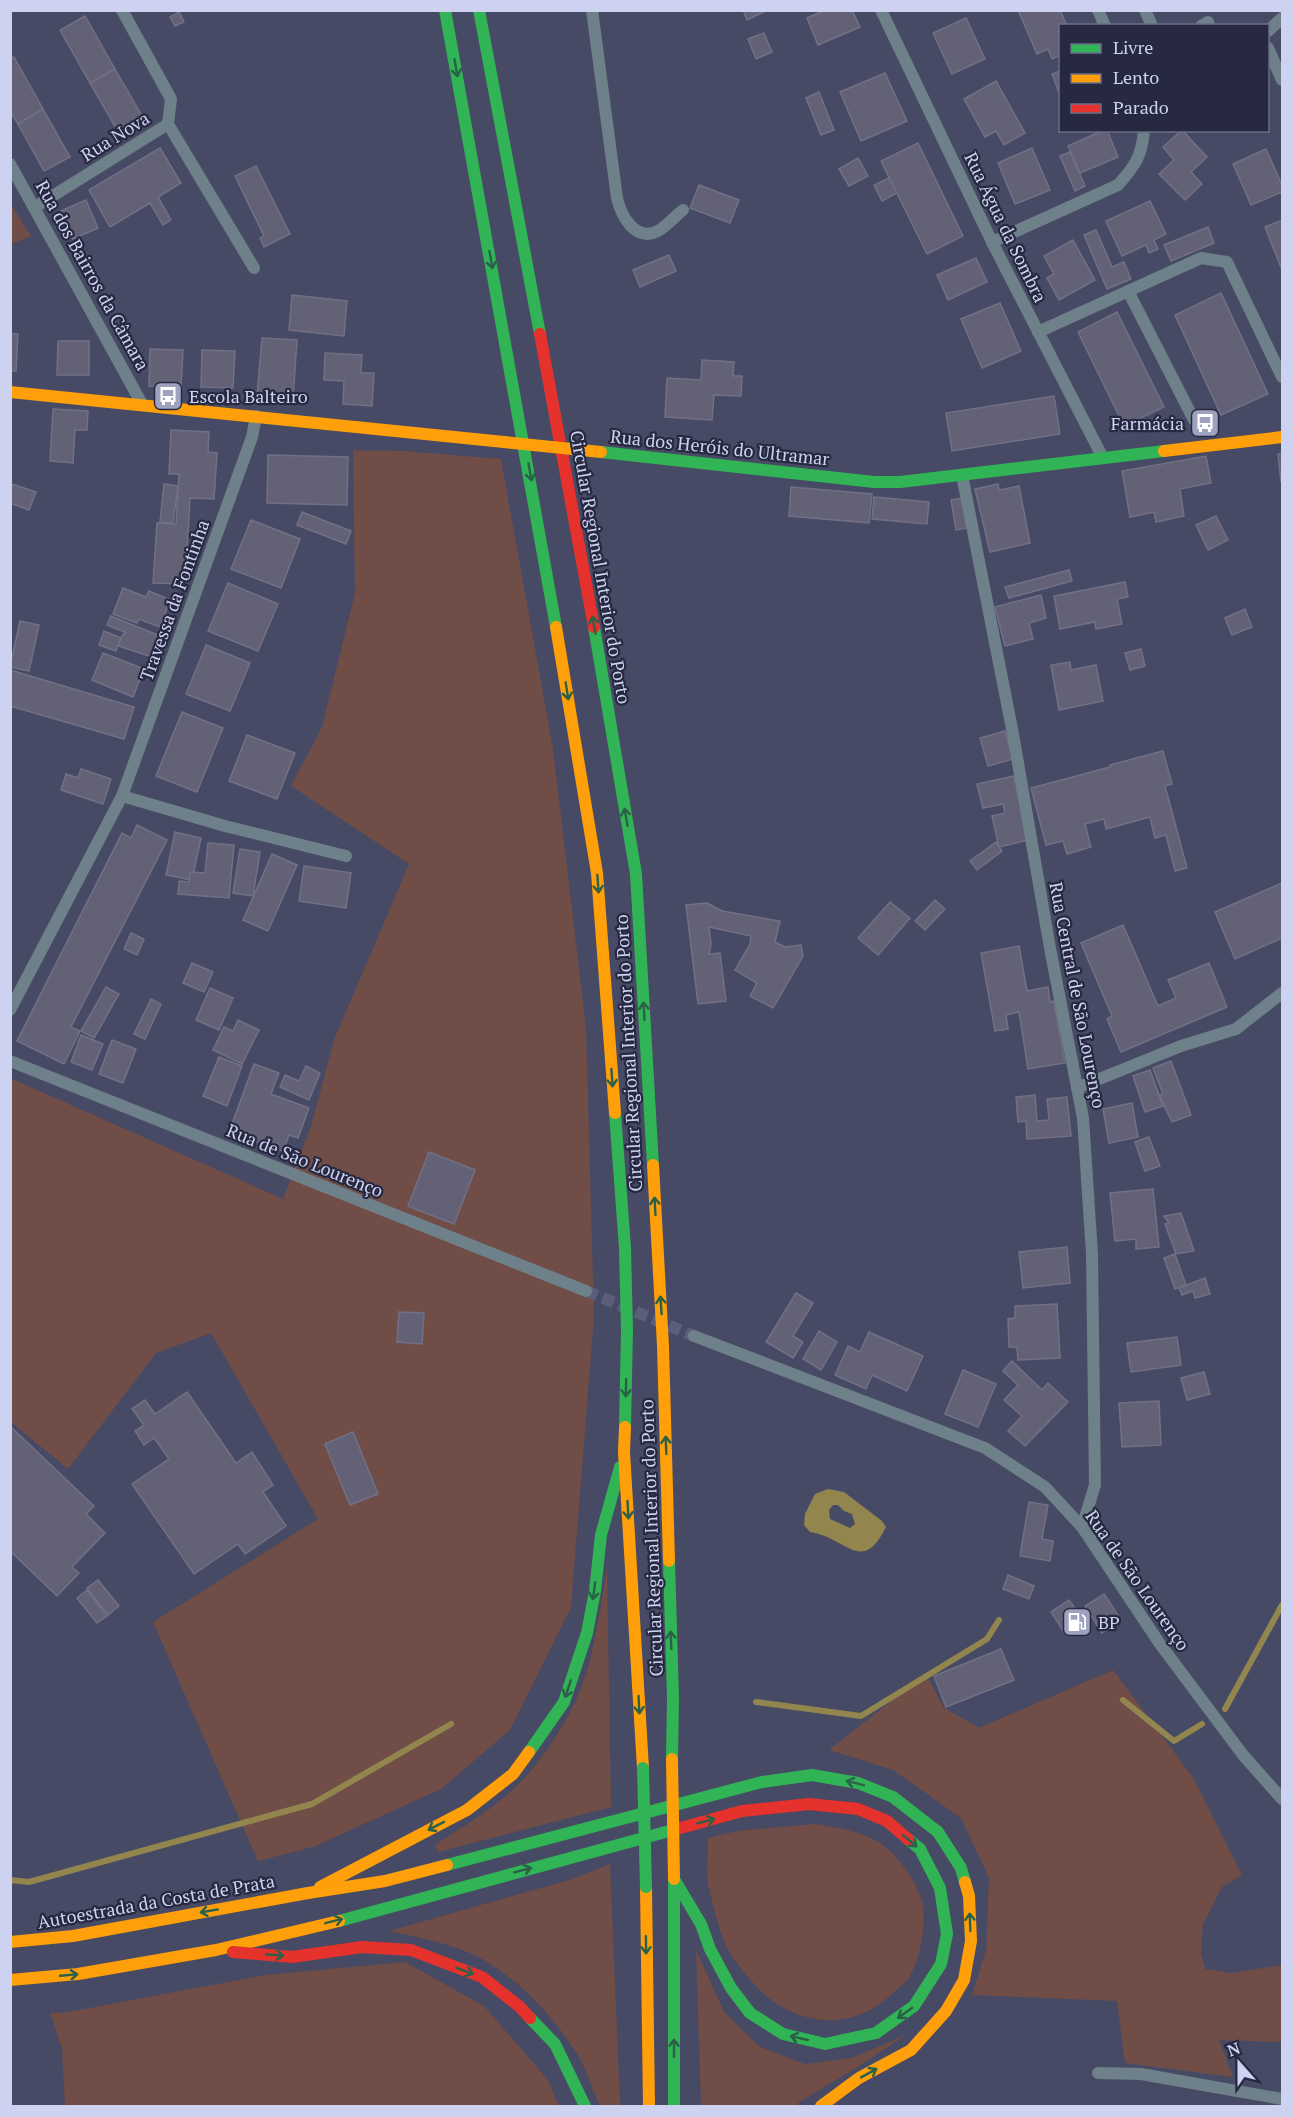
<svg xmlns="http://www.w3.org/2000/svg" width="1293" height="2117" viewBox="0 0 1293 2117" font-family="'PT Serif',serif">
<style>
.green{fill:#704d47}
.water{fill:#92864e;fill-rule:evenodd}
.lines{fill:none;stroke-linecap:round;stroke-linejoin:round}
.stream{stroke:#92864e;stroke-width:6}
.building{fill:#626176;stroke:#727087;stroke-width:1.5}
.street-tunnel{stroke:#5b5e79;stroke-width:12;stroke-dasharray:12 6;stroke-linecap:butt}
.street{stroke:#6e8089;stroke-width:12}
.fast{stroke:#30b455;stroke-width:12}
.slow{stroke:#ff9f0a;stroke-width:12}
.jam{stroke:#e5322d;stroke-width:12}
.fast-bridge{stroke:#30b455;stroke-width:12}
.slow-bridge{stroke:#ff9f0a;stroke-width:12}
.oneway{stroke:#2a6148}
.labels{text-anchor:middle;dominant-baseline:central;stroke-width:4.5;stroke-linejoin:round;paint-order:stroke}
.street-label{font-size:18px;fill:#cdd2f0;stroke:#262940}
.poi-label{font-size:18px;fill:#cdd2f0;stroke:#262940;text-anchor:start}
</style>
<rect width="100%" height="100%" fill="#474a64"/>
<g class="green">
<path d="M10 203 31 236 11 244H10Z"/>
<path d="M353 450 403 451 501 459 553 749 586 1028 594 1317 571 1607 510 1730 441 1789 313 1847 258 1861 153 1622 318 1519 211 1333 156 1353 68 1469 11 1422 10 1078 283 1199 312 1123 334 1040 409 864 291 786 322 727 355 593Z"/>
<path d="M607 1569 611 1807 438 1852 435 1845C459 1829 485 1814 507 1795 544 1763 579 1707 590 1660 597 1630 602 1599 607 1569Z"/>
<path d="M1113 1670 1194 1779 1242 1875 1222 1887 1203 1924 1201 1953 1205 1969 1232 1973 1282 1965V2042L1219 2040 1233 2077 1125 2063 1117 2001 972 1995 986 1950 989 1878 961 1818 893 1770 829 1750 926 1674 943 1707 979 1728Z"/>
<path d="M815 1824C838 1828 864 1831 884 1846 900 1858 916 1881 922 1901 927 1921 921 1958 910 1976 907 1982 899 1987 894 1992 853 2034 793 2027 755 1985 746 1975 737 1964 730 1953 721 1940 712 1900 708 1884 706 1869 708 1853 708 1838L737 1831Z"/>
<path d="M610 1864 620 2106H600C592 2089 586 2068 576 2052 548 2009 508 1967 460 1949 437 1941 413 1936 389 1931L573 1879Z"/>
<path d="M696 1950 724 2012 760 2047 805 2064 852 2058 906 2035 848 2073 801 2101 795 2106H701Z"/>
<path d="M405 1962 484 2006 548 2080 559 2106H65L62 2049 50 2013 68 2012 266 1975Z"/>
</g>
<path class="water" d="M828 1489 844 1492 882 1521 886 1527C862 1576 846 1537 810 1532L804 1525 805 1514 815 1494ZM833 1505H838L844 1511 852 1514 855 1524 850 1528 830 1519 829 1510Z"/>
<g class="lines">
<g class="stream">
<path d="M1123 1700 1174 1741 1202 1724"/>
<path d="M756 1702 861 1716 987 1639 999 1620"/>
<path d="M1225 1709 1282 1605"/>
<path d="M10 1880 29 1882 312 1804 451 1724"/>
</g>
</g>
<g class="building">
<path d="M743 10H768L747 20Z"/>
<path d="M825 10H852L860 27 818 45 807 18Z"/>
<path d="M1018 10H1060L1067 26H1060V55L1052 59 1048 49 1037 54Z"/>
<path d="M179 12 184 22 175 26 170 17Z"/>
<path d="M85 16 115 69 90 83 60 30Z"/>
<path d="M966 18 985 59 952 74 933 33Z"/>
<path d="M764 33 772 52 756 59 748 39Z"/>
<path d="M14 57 43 109 18 124 10 111V59Z"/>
<path d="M115 69 142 116 117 130 90 83Z"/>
<path d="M1060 71V95L1052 74Z"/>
<path d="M885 73 907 121 861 141 840 92Z"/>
<path d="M996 81 1025 133 1004 145 996 131 985 137 964 99Z"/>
<path d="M819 92 834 130 821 135 806 98Z"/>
<path d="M43 109 70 157 44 171 18 124Z"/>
<path d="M1104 130H1107L1118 157 1080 173 1068 146Z"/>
<path d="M1182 130 1207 157 1191 172 1202 184 1185 200 1159 174 1174 160 1163 147Z"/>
<path d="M918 143 963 236 927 254 881 161Z"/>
<path d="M160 148 181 183 158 197 171 220 163 225 150 203 110 227 89 190Z"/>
<path d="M1032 148 1050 190 1015 204 998 163Z"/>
<path d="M1266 149 1282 185V192L1251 205 1233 164Z"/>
<path d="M1070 152 1085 186 1075 191 1060 156Z"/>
<path d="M858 158 868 176 849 186 839 169Z"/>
<path d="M256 166 290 234 264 247 260 238 264 236 235 176Z"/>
<path d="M889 178 897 193 882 201 874 185Z"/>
<path d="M699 185 739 200 730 223 690 208Z"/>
<path d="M86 200 98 228 73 239 61 211Z"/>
<path d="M1150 201 1166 234 1154 240 1158 249 1149 253 1146 245 1122 256 1106 221Z"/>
<path d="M1282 220V270L1265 227Z"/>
<path d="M1208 227 1214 243 1171 261 1164 245Z"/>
<path d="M1096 230 1112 267 1124 262 1131 279 1107 289 1084 235Z"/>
<path d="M1073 240 1095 280 1059 300 1047 278 1054 274 1044 256Z"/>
<path d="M669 255 676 271 640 287 633 270Z"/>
<path d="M976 258 987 282 948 300 937 275Z"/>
<path d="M1221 293 1268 394 1221 415 1175 315Z"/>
<path d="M292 295 347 301 344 336 289 330Z"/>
<path d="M1000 303 1021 351 982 368 961 319Z"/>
<path d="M1117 312 1164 407 1124 426 1078 332Z"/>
<path d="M10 334H18L16 371H10Z"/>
<path d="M262 338 297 340 293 399 257 397Z"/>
<path d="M58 341H89V375H57Z"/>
<path d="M150 349 183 350 181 387 149 386Z"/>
<path d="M202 350 235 351 233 388 201 387Z"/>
<path d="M325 353 362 355 361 373H374L372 406 343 404 344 381 324 380Z"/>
<path d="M702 360 734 362 733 376H742L741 396 714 395 712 420 665 417 667 378 701 380Z"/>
<path d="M1054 396 1060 434 952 451 946 413Z"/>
<path d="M53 409 88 411 87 430H75L73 463 50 461Z"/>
<path d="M171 430 209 432 208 452 217 453 214 499 190 498 185 584 153 583 157 523 176 524 179 474H169Z"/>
<path d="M1278 454H1282V483L1281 481Z"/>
<path d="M268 455 348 457 347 505 267 503Z"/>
<path d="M1206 456 1211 483 1180 489 1184 516 1156 522 1154 512 1130 517 1122 471Z"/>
<path d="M12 484 36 492 29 510 10 503Z"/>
<path d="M164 484 178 486 173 523 160 522Z"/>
<path d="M998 484 999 490 1019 486 1030 543 990 552 975 489Z"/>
<path d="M791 487 872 494 869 523 789 516Z"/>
<path d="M874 497 929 502 927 524 872 519Z"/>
<path d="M962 498 967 528 956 530 951 500Z"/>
<path d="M302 512 351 531 346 544 297 525Z"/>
<path d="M1216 516 1228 540 1208 550 1196 525Z"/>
<path d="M251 520 300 539 281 588 231 569Z"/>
<path d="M1069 570 1072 581 1009 598 1005 587Z"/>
<path d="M1125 582 1128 597 1117 599 1122 624 1096 629 1095 622 1060 629 1054 596Z"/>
<path d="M228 583 278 604 258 651 208 631Z"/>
<path d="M123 588 146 597 149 591 170 600 160 627 139 619 137 623 113 614Z"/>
<path d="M1041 595 1046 618 1029 623 1033 639 1005 646 995 607Z"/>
<path d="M1245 609 1252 627 1232 635 1225 618Z"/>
<path d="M111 616 160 636 152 657 116 645 125 632 107 625Z"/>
<path d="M20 621 39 625 29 671 10 667Z"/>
<path d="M104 631 121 638 116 651 99 645Z"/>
<path d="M206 645 250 663 230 711 186 694Z"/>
<path d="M1141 649 1145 666 1130 670 1125 653Z"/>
<path d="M103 653 144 669 133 697 92 680Z"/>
<path d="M1070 662 1071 670 1096 665 1103 701 1059 710 1051 665Z"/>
<path d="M10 670 134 707 124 739 10 706Z"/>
<path d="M182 712 223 728 197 792 156 776Z"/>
<path d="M1005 731 1013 759 988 766 980 738Z"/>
<path d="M247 735 295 753 277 799 229 781Z"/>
<path d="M1163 751 1172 784 1165 786 1187 868 1175 871 1166 835 1155 838 1150 817 1106 829 1104 819 1085 824 1091 847 1067 854 1063 841 1046 845 1031 788 1110 767V765Z"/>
<path d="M81 769 111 779 103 804 61 790 66 774 78 778Z"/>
<path d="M1014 776 1028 840 999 847 992 816 1005 813 1003 804 983 808 977 784Z"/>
<path d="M137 825 167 840 71 1027 80 1031 64 1064 17 1041 122 833 131 838Z"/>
<path d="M175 832 201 838 192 880 166 875Z"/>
<path d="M996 842 1002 851 977 870 970 861Z"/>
<path d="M208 843 234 845 229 898 178 894 179 881 189 882 190 872 205 873Z"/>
<path d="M240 849 260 852 253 896 233 893Z"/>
<path d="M272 854 297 865 268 931 243 920Z"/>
<path d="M304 866 351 873 346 908 299 901Z"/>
<path d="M1282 883V938L1235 959 1215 912Z"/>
<path d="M935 900 945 909 925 930 915 921Z"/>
<path d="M890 902 910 918 878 955 858 938Z"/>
<path d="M707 903 722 911 780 921 775 942 785 947 801 945 803 956 773 1008 750 996 757 983 735 970 750 944 751 936 709 927 711 944 709 954 720 953 726 1001 698 1004 686 905Z"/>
<path d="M1123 925 1158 1006 1176 998 1168 980 1209 963 1227 1007 1121 1052 1107 1019 1112 1016 1081 943Z"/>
<path d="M131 933 144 939 137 955 124 949Z"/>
<path d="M1019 946 1027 991 1048 987 1050 1002 1054 1001 1065 1063 1028 1069 1019 1012 1006 1015 1008 1029 995 1031 981 953Z"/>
<path d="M192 963 213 972 204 992 183 983Z"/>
<path d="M106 987 119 994 94 1038 81 1031Z"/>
<path d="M210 988 233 998 219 1030 196 1020Z"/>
<path d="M151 999 161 1004 145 1039 134 1034Z"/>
<path d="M238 1020 259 1030 242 1064 213 1050 224 1027 233 1031Z"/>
<path d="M81 1035 103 1044 92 1070 71 1062Z"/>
<path d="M112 1040 136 1049 123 1083 99 1074Z"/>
<path d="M219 1057 242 1066 227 1106 203 1096Z"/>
<path d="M1171 1061 1191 1115 1172 1122 1159 1095 1163 1094 1153 1068Z"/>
<path d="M254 1064 279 1073 271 1094 309 1108 298 1138 289 1135 283 1151 229 1132Z"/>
<path d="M306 1066 320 1073 309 1100 280 1087 285 1075 299 1081Z"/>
<path d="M1150 1070 1163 1106 1145 1112 1133 1076Z"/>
<path d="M1035 1095 1037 1121 1049 1120 1047 1099 1067 1097 1071 1136 1027 1139 1026 1121 1018 1122 1016 1097Z"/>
<path d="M1132 1103 1138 1137 1109 1143 1103 1109Z"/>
<path d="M1149 1137 1160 1166 1145 1171 1135 1142Z"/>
<path d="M429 1152 475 1170 454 1224 408 1206Z"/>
<path d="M1153 1189 1159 1247 1136 1249V1239L1115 1241 1110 1193Z"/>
<path d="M1181 1213 1194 1251 1176 1254 1165 1224 1169 1223 1164 1216Z"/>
<path d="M1067 1247 1070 1283 1023 1288 1019 1252Z"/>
<path d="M1175 1254 1186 1285 1175 1289 1164 1258Z"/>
<path d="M1205 1278 1210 1294 1195 1298 1193 1291 1182 1295 1179 1288Z"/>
<path d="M796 1293 813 1303 793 1336 803 1342 793 1358 766 1342Z"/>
<path d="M1057 1304 1060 1358 1018 1360 1017 1347H1009L1008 1319 1015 1318V1306Z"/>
<path d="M399 1312 424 1313 422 1344 397 1342Z"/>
<path d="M819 1331 837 1342 821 1370 803 1359Z"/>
<path d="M869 1332 923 1356 907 1391 872 1375 866 1389 835 1375 848 1346 860 1352Z"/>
<path d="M1177 1337 1181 1365 1131 1372 1127 1343Z"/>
<path d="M1012 1361 1042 1390 1048 1383 1068 1402 1025 1446 1008 1431 1022 1416 1004 1400 1018 1385 1003 1371Z"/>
<path d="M963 1370 996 1384 978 1427 945 1414Z"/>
<path d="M1204 1372 1210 1394 1187 1400 1181 1378Z"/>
<path d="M187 1392 236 1463 252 1452 273 1485 263 1492 286 1526 245 1554 238 1544 194 1574 132 1484 169 1459 154 1438 144 1445 135 1431 144 1425 132 1409 145 1400 155 1414Z"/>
<path d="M1159 1401 1161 1445 1122 1447 1119 1403Z"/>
<path d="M10 1426 94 1506 86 1514 105 1533 72 1567 79 1573 57 1596 10 1551Z"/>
<path d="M353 1432 378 1494 350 1505 325 1444Z"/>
<path d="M1029 1502 1048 1505 1042 1539 1053 1541 1050 1561 1020 1556Z"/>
<path d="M1008 1575 1034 1586 1029 1599 1003 1589Z"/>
<path d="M98 1580 119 1606 108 1615 87 1588Z"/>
<path d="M87 1590 107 1616 97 1623 77 1598Z"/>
<path d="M1104 1594 1121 1620 1102 1633 1085 1606Z"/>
<path d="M1069 1600 1083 1620 1064 1632 1051 1612Z"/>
<path d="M1001 1649 1014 1680 946 1707 934 1676Z"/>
</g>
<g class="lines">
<path class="street-tunnel" d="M586 1291 694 1336"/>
<g class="street">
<path d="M592 10 617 198C621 215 635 243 658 231 667 226 675 216 683 210"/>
<path d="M881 10 992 242 1103 458"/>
<path d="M1098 10 1105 26"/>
<path d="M1145 10 1152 26"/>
<path d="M1201 26 1208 22 1209 26"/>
<path d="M1268 31 1282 18"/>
<path d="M1268 48 1282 80"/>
<path d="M168 124 254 268"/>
<path d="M10 164 142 404"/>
<path d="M35 207 168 124 171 99 122 10"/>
<path d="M992 242 1118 185C1135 166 1142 156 1144 130"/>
<path d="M1128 291 1194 420"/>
<path d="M1038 332 1201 258 1227 262 1282 377"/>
<path d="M962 475 1013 734 1050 948 1083 1118 1092 1254 1095 1485 1082 1527"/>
<path d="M122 796 225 826 346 856"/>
<path d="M10 1010 122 796 252 437 256 416"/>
<path d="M10 1061 586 1291"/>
<path d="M1077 1088 1181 1046 1236 1029 1282 993"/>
<path d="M694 1336 985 1448 1045 1487 1082 1527 1160 1644 1243 1755 1282 1799"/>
<path d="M1098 2073 1141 2074 1282 2099"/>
</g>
<g class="fast">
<path d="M445 10 556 627"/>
<path d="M479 10 540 334"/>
<path d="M601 452 874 482H900L1164 451"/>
<path d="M594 627 636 874 653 1165"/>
<path d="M615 1113 625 1248 627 1330 625 1427"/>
<path d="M669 1561 673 1698 672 1759"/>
<path d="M529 1752 564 1702 587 1633 595 1591 601 1535 620 1467"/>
<path d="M447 1865 762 1782 812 1775 858 1783 893 1797 938 1832 961 1868 965 1882"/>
<path d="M674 1879 701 1924 710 1949 731 1988 750 2013 783 2034 825 2044 876 2033 914 2006 941 1964 947 1934 940 1888 920 1849 909 1840"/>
<path d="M674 1880V2106"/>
<path d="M339 1921 673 1830"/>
<path d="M530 2018 555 2044 585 2106"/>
</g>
<g class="slow">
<path d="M10 392 504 442"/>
<path d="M1164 451 1282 437"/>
<path d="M556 627 597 873 615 1113"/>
<path d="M653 1165 663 1346 669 1561"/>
<path d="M625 1427 624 1452 643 1768"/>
<path d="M320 1887 467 1810 513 1774 529 1752"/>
<path d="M646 1887 649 2106"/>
<path d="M10 1942 73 1936 308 1893 385 1881 447 1865"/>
<path d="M10 1980 78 1974 216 1950 339 1921"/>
<path d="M821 2106 859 2078 911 2050 946 2011 964 1980 971 1941 969 1896 965 1882"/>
</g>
<g class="jam">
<path d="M540 334 594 627"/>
<path d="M673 1830 742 1811 809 1804 858 1809 887 1821 909 1840"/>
<path d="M233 1952 292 1957 362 1947 411 1950 482 1977 520 2007 530 2018"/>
</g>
<path class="fast-bridge" d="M643 1768 646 1887"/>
<g class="slow-bridge">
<path d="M504 442 601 452"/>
<path d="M672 1759 674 1879"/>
</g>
</g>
<defs><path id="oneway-shaft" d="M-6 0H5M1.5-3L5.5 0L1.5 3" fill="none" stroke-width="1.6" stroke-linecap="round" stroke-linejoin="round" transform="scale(1.5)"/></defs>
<g class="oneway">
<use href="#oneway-shaft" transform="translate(456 68) rotate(80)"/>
<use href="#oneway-shaft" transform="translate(491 260) rotate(80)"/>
<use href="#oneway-shaft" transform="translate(530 472) rotate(80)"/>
<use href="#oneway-shaft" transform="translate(594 625) rotate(-100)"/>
<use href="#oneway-shaft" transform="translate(567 691) rotate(81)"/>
<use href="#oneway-shaft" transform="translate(626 817) rotate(-100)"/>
<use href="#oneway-shaft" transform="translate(598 884) rotate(86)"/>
<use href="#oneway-shaft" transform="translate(644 1011) rotate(-93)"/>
<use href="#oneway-shaft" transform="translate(612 1078) rotate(86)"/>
<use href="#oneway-shaft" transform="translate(655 1206) rotate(-93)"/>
<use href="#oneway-shaft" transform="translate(661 1305) rotate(-94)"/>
<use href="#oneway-shaft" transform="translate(626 1388) rotate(91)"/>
<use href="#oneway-shaft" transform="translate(666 1445) rotate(-92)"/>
<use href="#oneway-shaft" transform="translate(628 1510) rotate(87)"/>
<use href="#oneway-shaft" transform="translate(594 1591) rotate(98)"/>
<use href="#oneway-shaft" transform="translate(671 1640) rotate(-92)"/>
<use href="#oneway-shaft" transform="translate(568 1689) rotate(108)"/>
<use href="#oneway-shaft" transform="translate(639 1705) rotate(87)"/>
<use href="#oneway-shaft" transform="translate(855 1783) rotate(-166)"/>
<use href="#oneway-shaft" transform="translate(706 1821) rotate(-15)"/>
<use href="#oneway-shaft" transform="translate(436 1826) rotate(153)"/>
<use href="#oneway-shaft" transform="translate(910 1841) rotate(41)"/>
<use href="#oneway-shaft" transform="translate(523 1870) rotate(-15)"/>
<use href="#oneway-shaft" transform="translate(209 1911) rotate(170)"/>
<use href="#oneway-shaft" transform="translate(334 1921) rotate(-14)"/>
<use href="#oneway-shaft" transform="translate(970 1922) rotate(-92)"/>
<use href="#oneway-shaft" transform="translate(646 1945) rotate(89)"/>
<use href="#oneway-shaft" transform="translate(275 1955) rotate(5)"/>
<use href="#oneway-shaft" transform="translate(465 1971) rotate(21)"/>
<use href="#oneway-shaft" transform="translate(69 1975) rotate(-5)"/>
<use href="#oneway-shaft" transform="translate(905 2013) rotate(145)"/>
<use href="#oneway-shaft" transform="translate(799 2038) rotate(-167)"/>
<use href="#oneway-shaft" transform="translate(674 2048) rotate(-90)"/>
<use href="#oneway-shaft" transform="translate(869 2073) rotate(-29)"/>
</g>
<defs>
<g id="bus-square" transform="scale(1.5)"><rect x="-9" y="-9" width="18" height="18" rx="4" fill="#9ea2bf" stroke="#262940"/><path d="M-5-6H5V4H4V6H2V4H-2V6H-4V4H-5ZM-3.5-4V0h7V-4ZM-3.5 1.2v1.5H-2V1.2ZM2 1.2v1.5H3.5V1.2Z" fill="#fff"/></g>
<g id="fuel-square" transform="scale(1.5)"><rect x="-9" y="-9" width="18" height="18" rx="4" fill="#9ea2bf" stroke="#262940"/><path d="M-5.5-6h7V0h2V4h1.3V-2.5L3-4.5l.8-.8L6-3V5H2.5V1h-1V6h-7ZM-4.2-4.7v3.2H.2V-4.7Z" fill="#fff"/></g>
</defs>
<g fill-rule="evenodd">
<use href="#bus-square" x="168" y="396"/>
<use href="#bus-square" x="1205" y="423"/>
<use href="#fuel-square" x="1077" y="1622"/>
</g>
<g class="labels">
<g class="street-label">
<text transform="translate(115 136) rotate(-32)">Rua Nova</text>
<text transform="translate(1006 227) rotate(64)">Rua Água da Sombra</text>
<text transform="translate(93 275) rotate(61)">Rua dos Bairros da Câmara</text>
<text transform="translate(720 447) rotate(6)">Rua dos Heróis do Ultramar</text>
<text transform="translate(601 567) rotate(80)">Circular Regional Interior do Porto</text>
<text transform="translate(174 600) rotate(-70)">Travessa da Fontinha</text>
<text transform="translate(1078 995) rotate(79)">Rua Central de São Lourenço</text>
<text transform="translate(628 1053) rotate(-93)">Circular Regional Interior do Porto</text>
<text transform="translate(305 1160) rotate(22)">Rua de São Lourenço</text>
<text transform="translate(651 1538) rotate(-92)">Circular Regional Interior do Porto</text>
<text transform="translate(1138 1580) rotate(55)">Rua de São Lourenço</text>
<text transform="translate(156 1901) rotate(-10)">Autoestrada da Costa de Prata</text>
</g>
<g class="poi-label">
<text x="189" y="396">Escola Balteiro</text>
<text x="1184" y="423" text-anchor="end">Farmácia</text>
<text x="1098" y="1622">BP</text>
</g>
</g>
<rect width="1293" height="2117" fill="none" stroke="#cdd2f0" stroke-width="24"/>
<rect x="1059" y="24" width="210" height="108" fill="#262940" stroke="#696d86" stroke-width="1.5"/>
<rect x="1071" y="44" width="30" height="9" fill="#30b455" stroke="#696d86" stroke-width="1.5"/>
<text x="1113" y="54" font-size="18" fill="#cdd2f0">Livre</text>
<rect x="1071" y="74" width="30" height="9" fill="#ff9f0a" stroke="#696d86" stroke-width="1.5"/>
<text x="1113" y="84" font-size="18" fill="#cdd2f0">Lento</text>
<rect x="1071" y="104" width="30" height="9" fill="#e5322d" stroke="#696d86" stroke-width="1.5"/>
<text x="1113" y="114" font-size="18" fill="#cdd2f0">Parado</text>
<g transform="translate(1239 2063) rotate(339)" stroke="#262940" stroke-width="4.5" paint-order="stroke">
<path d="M0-4.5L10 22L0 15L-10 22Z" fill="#cdd2f0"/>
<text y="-9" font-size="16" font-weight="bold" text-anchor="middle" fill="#cdd2f0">N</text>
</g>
</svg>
